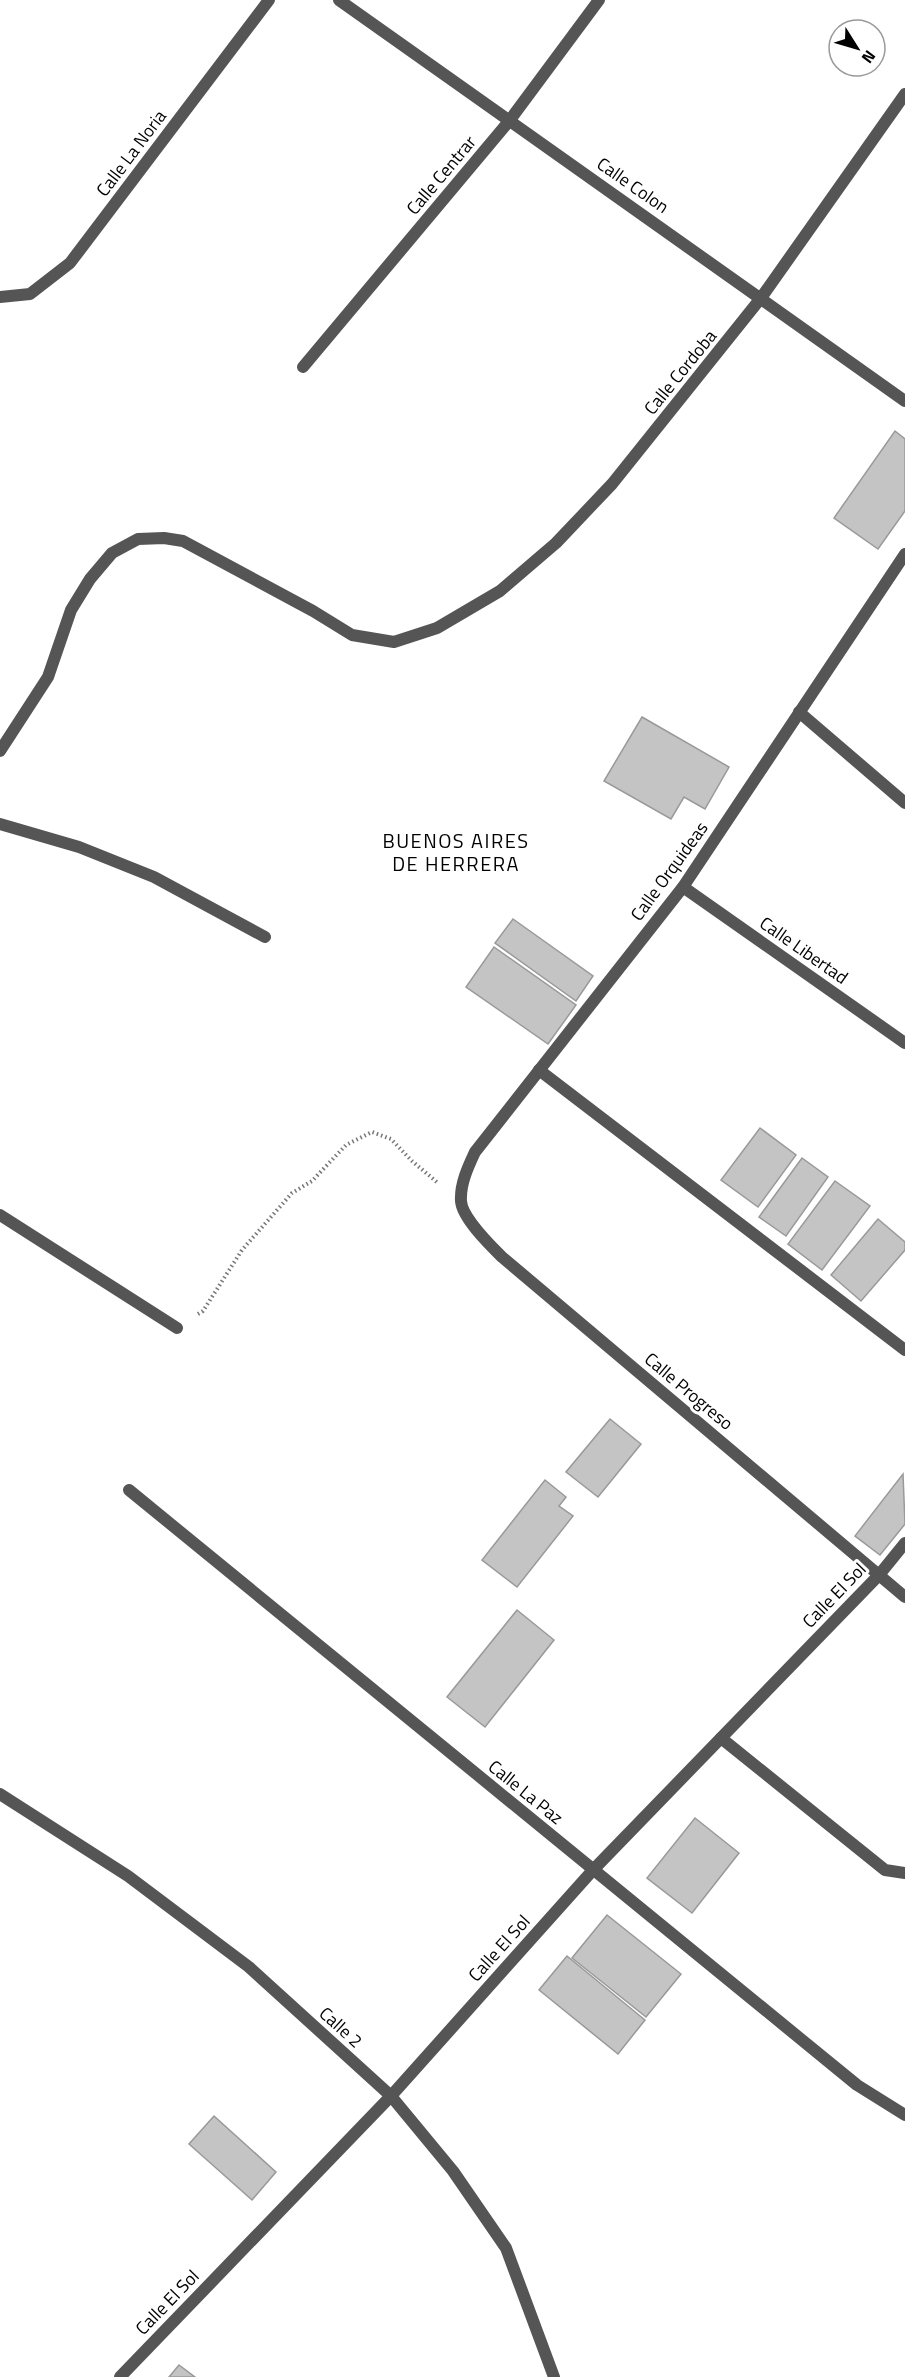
<svg xmlns="http://www.w3.org/2000/svg" width="905" height="2377" viewBox="0 0 905 2377" font-family="'Titillium Web',sans-serif">
<style>
.building{fill:#c4c4c4;stroke:#999;stroke-width:1.5}
.lines{fill:none;stroke-linecap:round;stroke-linejoin:round}
.path{stroke:#777;stroke-width:4;stroke-dasharray:1.5 3;stroke-linecap:butt}
.street{stroke:#555;stroke-width:12}
.labels{text-anchor:middle;dominant-baseline:central;stroke-width:6;stroke-linejoin:round;paint-order:stroke}
.street-label{font-size:18px;fill:#000;stroke:#fff}
.neighbourhood-label{font-size:20px;letter-spacing:1.5px;fill:#000;stroke:#fff}
</style>
<rect width="100%" height="100%" fill="#fff"/>
<g class="building">
<path d="M895 431 905 439V511L878 549 834 518Z"/>
<path d="M642 717 729 767 705 809 684 797 671 819 604 781Z"/>
<path d="M513 919 593 976 576 1001 495 943Z"/>
<path d="M494 947 576 1005 548 1044 466 987Z"/>
<path d="M760 1128 796 1155 758 1207 721 1180Z"/>
<path d="M802 1158 828 1177 786 1236 759 1217Z"/>
<path d="M835 1181 870 1206 822 1270 788 1244Z"/>
<path d="M878 1219 905 1242V1250L861 1301 831 1275Z"/>
<path d="M610 1419 641 1444 598 1497 566 1472Z"/>
<path d="M903 1474 905 1524 880 1555 855 1536Z"/>
<path d="M545 1480 566 1497 559 1506 573 1516 517 1587 482 1560Z"/>
<path d="M517 1610 554 1640 485 1727 447 1697Z"/>
<path d="M695 1818 739 1853 692 1913 647 1878Z"/>
<path d="M607 1915 681 1974 646 2017 572 1958Z"/>
<path d="M567 1956 645 2020 618 2054 539 1990Z"/>
<path d="M214 2116 276 2172 252 2200 189 2144Z"/>
<path d="M179 2365 195 2377H169Z"/>
</g>
<g class="lines">
<path class="path" d="M198 1314 203 1311 242 1250 292 1193 312 1181 346 1145 372 1132 391 1139 412 1161 438 1183"/>
<g class="street">
<path d="M339 0 905 401"/>
<path d="M0 297 30 294 70 263 269 0"/>
<path d="M303 367 510 120 599 0"/>
<path d="M905 554 683 887 475 1152C468 1167 460 1184 461 1201 462 1218 490 1245 502 1257L905 1597"/>
<path d="M799 712 905 803"/>
<path d="M0 751 48 677 71 610 90 579 112 553 138 539 164 538 183 541 313 611 352 635 394 642 437 628 500 591 556 543 612 484 761 298 905 94"/>
<path d="M0 824 79 847 154 877 265 937"/>
<path d="M683 887 905 1043"/>
<path d="M539 1070 905 1350"/>
<path d="M0 1215 177 1328"/>
<path d="M129 1490 857 2085 905 2115"/>
<path d="M721 1738 885 1870 905 1873"/>
<path d="M0 1794 128 1876 249 1967 391 2096 453 2171 506 2248 554 2377"/>
<path d="M120 2377 391 2096 593 1870 879 1575 905 1543"/>
</g>
</g>
<g class="labels">
<g class="street-label">
<text transform="translate(131 153) rotate(-53)">Calle La Noria</text>
<text transform="translate(441 175) rotate(-50)">Calle Centrar</text>
<text transform="translate(633 185) rotate(35)">Calle Colon</text>
<text transform="translate(680 372) rotate(-51)">Calle Cordoba</text>
<text transform="translate(669 871) rotate(-54)">Calle Orquideas</text>
<text transform="translate(804 950) rotate(35)">Calle Libertad</text>
<text transform="translate(689 1391) rotate(40)">Calle Progreso</text>
<text transform="translate(834 1595) rotate(-46)">Calle El Sol</text>
<text transform="translate(526 1792) rotate(39)">Calle La Paz</text>
<text transform="translate(499 1948) rotate(-48)">Calle El Sol</text>
<text transform="translate(341 2027) rotate(42)">Calle 2</text>
<text transform="translate(167 2302) rotate(-46)">Calle El Sol</text>
</g>
<g class="neighbourhood-label">
<text x="456" y="840">BUENOS AIRES<tspan x="456" dy="23">DE HERRERA</tspan></text>
</g>
</g>
<g transform="translate(857 48) rotate(127)"><circle r="28" fill="#ffffff" stroke="#999999" stroke-width="1.5"/>
<path d="M0-4.5L10 22L0 15L-10 22Z" fill="#000000"/>
<text y="-9" font-size="16" font-weight="bold" text-anchor="middle" fill="#000000">N</text>
</g>
</svg>
